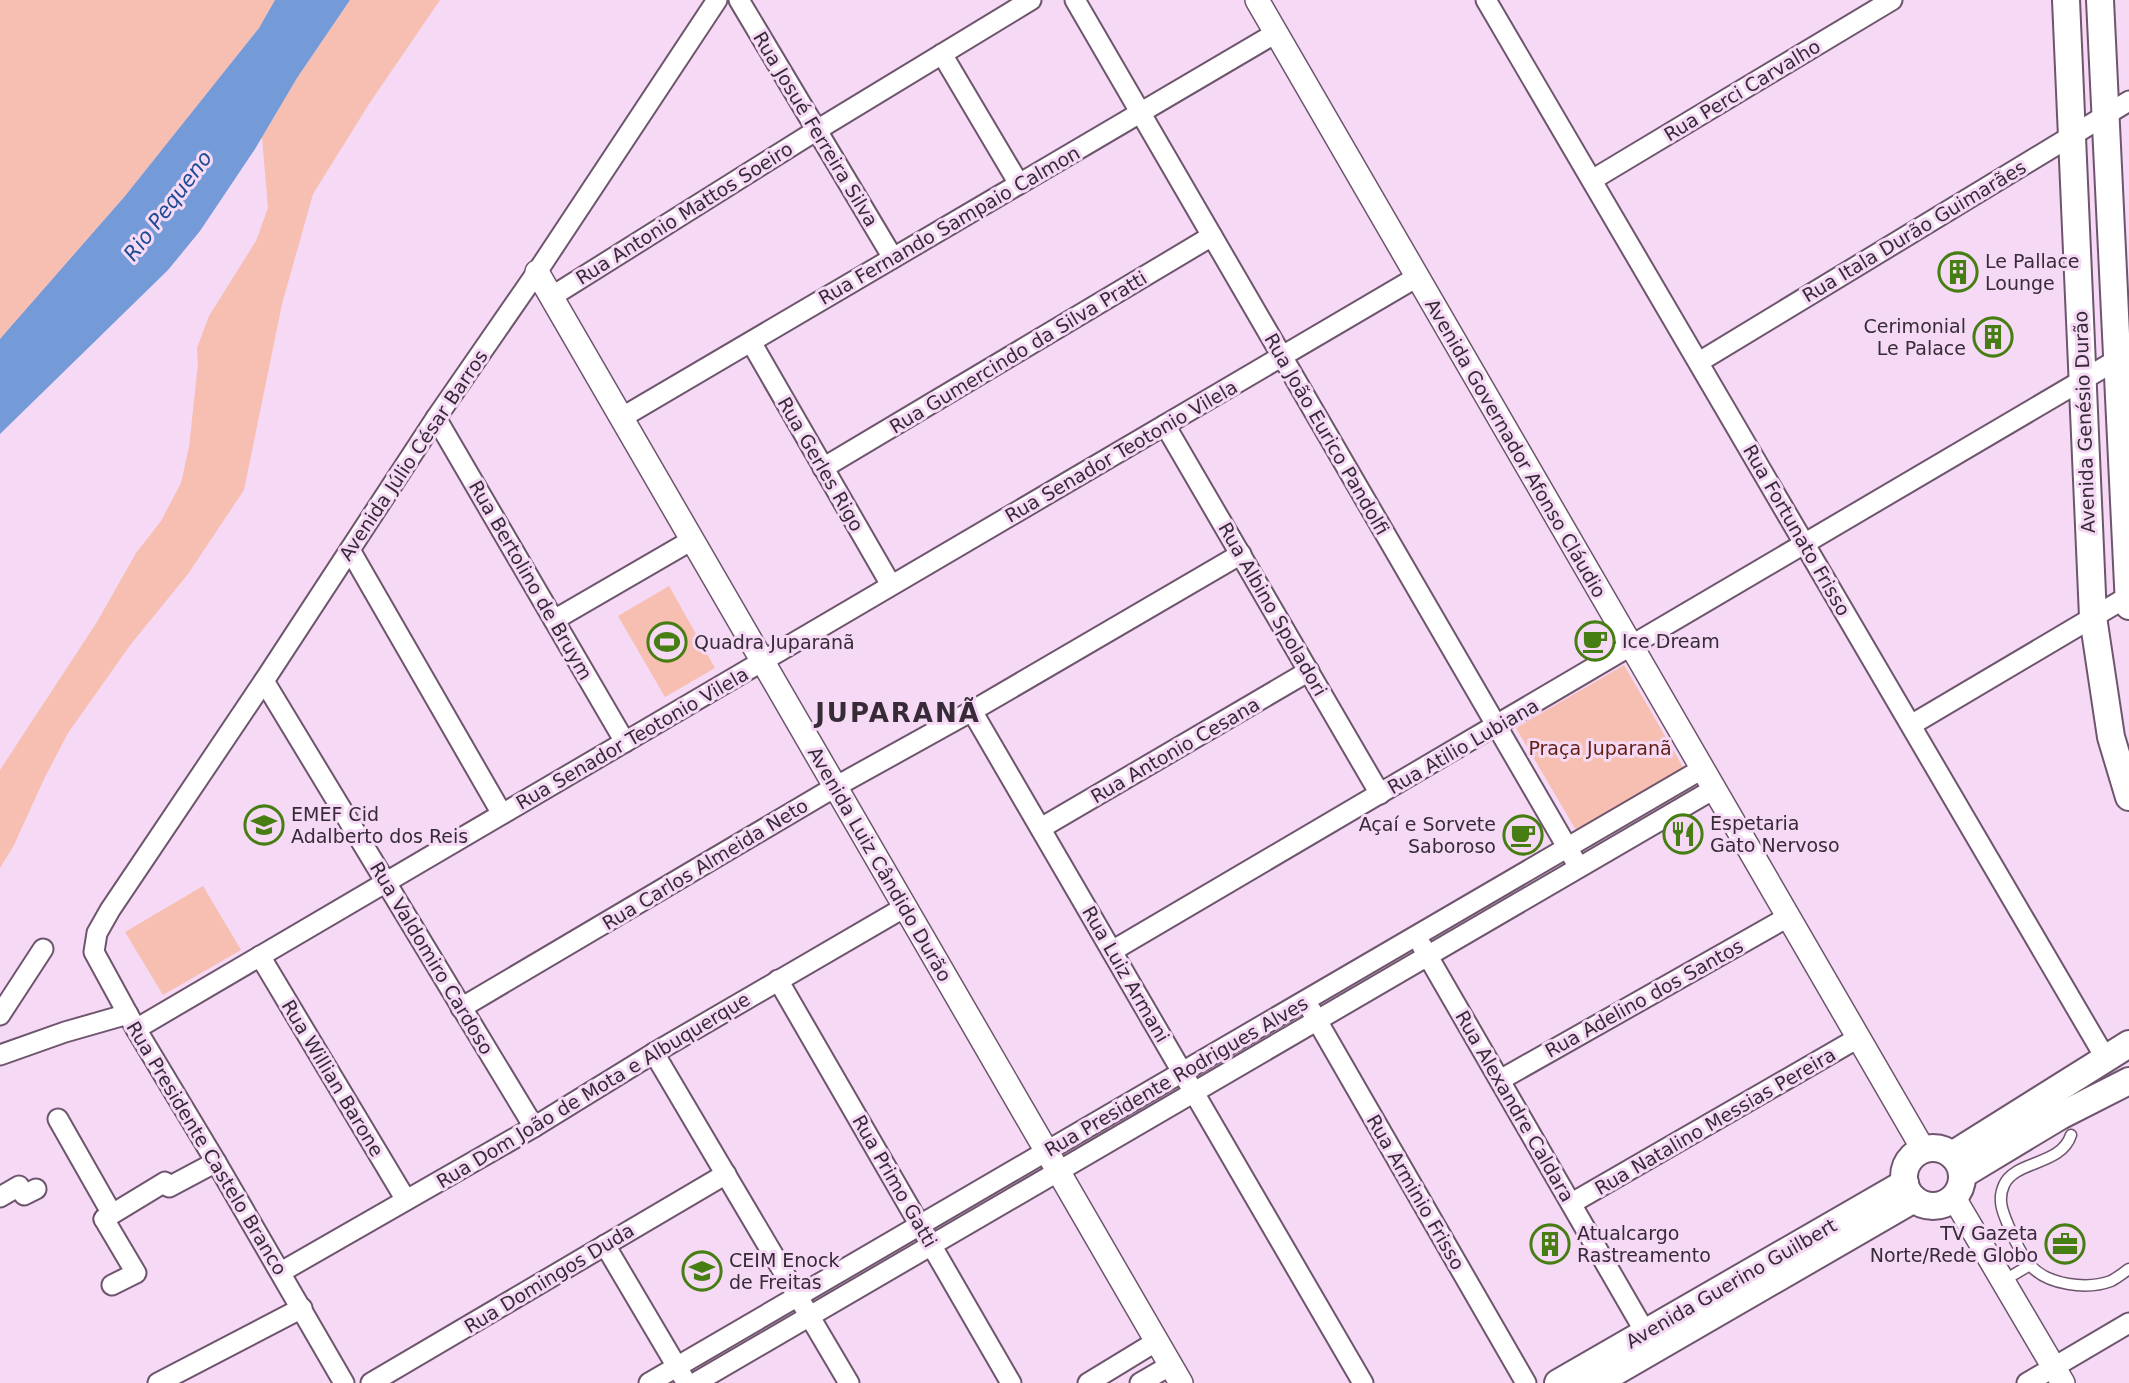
<svg xmlns="http://www.w3.org/2000/svg" width="2129" height="1383" viewBox="0 0 2129 1383" font-family="'DejaVu Sans',sans-serif">
<style>
.green{fill:#f7bfb2}
.water{fill:#749bd8}
.lines{fill:none;stroke-linecap:round;stroke-linejoin:round}
.service-casing{stroke:#6e556d;stroke-width:13}
.minor-casing{stroke:#6e556d;stroke-width:23}
.tertiary-casing{stroke:#6e556d;stroke-width:26}
.secondary-casing{stroke:#6e556d;stroke-width:30}
.service{stroke:#fff;stroke-width:10}
.minor{stroke:#fff;stroke-width:19}
.tertiary{stroke:#fff;stroke-width:23}
.secondary{stroke:#fff;stroke-width:26}
.labels{text-anchor:middle;dominant-baseline:central;stroke-width:6;stroke-linejoin:round;paint-order:stroke}
.street-label{font-size:19px;fill:#362b36;stroke:#f5d9f5}
.poi-label{font-size:19px;fill:#362b36;stroke:#f5d9f5;text-anchor:start}
.park-label{font-size:19px;fill:#631d0f;stroke:#f5d9f5}
.water-label{font-size:21px;font-style:italic;fill:#1d4b94;stroke:#f5d9f5}
.district-label{font-size:26px;font-weight:bold;letter-spacing:2px;fill:#362b36;stroke:#f5d9f5}
</style>
<rect width="100%" height="100%" fill="#f5d9f5"/>
<g class="green">
<path d="M0 0H275L259 28 125 196 0 339Z"/>
<path d="M350 0H440L369 104 313 194 282 304 244 490 188 574 131 644 68 733 44 779 14 845 0 868V770L97 622 136 553 161 521 181 483 189 447 198 364 197 348 209 316 256 241 268 208 262 137 297 78Z"/>
<path d="M669 586 715 668 665 697 618 616Z"/>
<path d="M1624 665 1683 767 1576 830 1516 728Z"/>
<path d="M203 886 241 950 163 995 125 932Z"/>
</g>
<path class="water" d="M275 0H350L297 78 255 149 200 231 168 270 0 434V339L125 196 259 28Z"/>
<g class="lines">
<g class="service-casing">
<g id="service">
<path d="M2071 1135C2061 1166 2015 1160 2004 1185 1997 1200 2003 1213 2009 1227 2014 1239 2021 1254 2030 1265 2047 1285 2087 1290 2111 1281 2117 1278 2123 1273 2129 1269"/>
<path d="M2003 1281 2030 1265"/>
</g>
</g>
<g class="minor-casing">
<g id="minor">
<path d="M739 0 893 258"/>
<path d="M1075 0 1574 859"/>
<path d="M1486 0 2106 1059"/>
<path d="M942 54 1019 184"/>
<path d="M1592 180 1892 0"/>
<path d="M551 297 817 130 1031 0"/>
<path d="M751 342 891 585"/>
<path d="M1699 362 2129 101"/>
<path d="M436 418 625 742"/>
<path d="M621 418 1276 33"/>
<path d="M1165 425 1380 794"/>
<path d="M823 468 1212 236"/>
<path d="M350 550 502 814"/>
<path d="M554 620 692 540"/>
<path d="M264 681 534 1127"/>
<path d="M972 711 1363 1383"/>
<path d="M1911 725 2129 596"/>
<path d="M1041 828 1309 671"/>
<path d="M1422 946 1652 1344"/>
<path d="M1112 951 2125 355"/>
<path d="M260 956 406 1200"/>
<path d="M778 980 1011 1383"/>
<path d="M461 1008 835 787 972 711 1241 554"/>
<path d="M1311 1010 1526 1383"/>
<path d="M0 1015 43 949"/>
<path d="M136 1029 1417 277"/>
<path d="M654 1053 849 1383"/>
<path d="M0 1055 65 1032 128 1014"/>
<path d="M1500 1080 1788 917"/>
<path d="M58 1119 112 1214 104 1219 136 1273 112 1285"/>
<path d="M0 1197 19 1186 24 1195 36 1189"/>
<path d="M1572 1203 1858 1038"/>
<path d="M104 1219 165 1182 169 1187 216 1162"/>
<path d="M605 1245 683 1377"/>
<path d="M281 1272 534 1127 654 1053 905 907"/>
<path d="M158 1383 302 1308"/>
<path d="M344 1383 216 1162 136 1029 94 952 97 933 110 910 264 681 436 418 537 272 717 0"/>
<path d="M371 1383 726 1174"/>
<path d="M649 1383 1702 769"/>
<path d="M695 1383 1714 789"/>
<path d="M1088 1383 1157 1341"/>
<path d="M1140 1383 1171 1365"/>
<path d="M2027 1383 2129 1323"/>
</g>
</g>
<g class="tertiary-casing">
<g id="tertiary">
<path d="M1257 0 1923 1149"/>
<path d="M537 272 1181 1383"/>
<path d="M1954 1198 2063 1383"/>
</g>
</g>
<g class="secondary-casing">
<g id="secondary">
<path d="M2066 0 2093 617 2111 737 2129 797"/>
<path d="M2100 0 2129 606"/>
<circle cx="1933" cy="1177" r="29"/>
<path d="M1952 1155 2129 1044"/>
<path d="M1962 1175 2060 1116 2129 1081"/>
<path d="M1558 1383 1905 1183"/>
<path d="M1596 1383 1914 1199"/>
</g>
</g>
<use href="#service" class="service"/>
<use href="#minor" class="minor"/>
<use href="#tertiary" class="tertiary"/>
<use href="#secondary" class="secondary"/>
</g>
<defs>
<g id="building-ring" transform="scale(2.0125)"><circle r="9.5" fill="#f5d9f5" stroke="#477e13" stroke-width="1.5"/><path d="M-4-6H4V6H1V3H-1V6H-4ZM-2.5-4.3h1.7v1.8h-1.7ZM.8-4.3h1.7v1.8H.8ZM-2.5-1h1.7V.8h-1.7ZM.8-1h1.7V.8H.8Z" fill="#477e13"/></g>
<g id="cafe-ring" transform="scale(2.0125)"><circle r="9.5" fill="#f5d9f5" stroke="#477e13" stroke-width="1.5"/><path d="M-5.5-4.5H6V0H3Q3 3.5 0 3.5H-2.5Q-5.5 3.5-5.5 0ZM3-3.2v2h1.7v-2ZM-6 4.5H4V6H-6Z" fill="#477e13"/></g>
<g id="stadium-ring" transform="scale(2.0125)"><circle r="9.5" fill="#f5d9f5" stroke="#477e13" stroke-width="1.5"/><path d="M0-5a6.5 5 0 1 0 0 10a6.5 5 0 1 0 0-10ZM-3.5-1.8h7v3.6h-7Z" fill="#477e13"/></g>
<g id="school-ring" transform="scale(2.0125)"><circle r="9.5" fill="#f5d9f5" stroke="#477e13" stroke-width="1.5"/><path d="M0-5L7-2L0 1L-7-2ZM-4 1L0 2.5L4 1V4Q0 6-4 4Z" fill="#477e13"/></g>
<g id="restaurant-ring" transform="scale(2.0125)"><circle r="9.5" fill="#f5d9f5" stroke="#477e13" stroke-width="1.5"/><path d="M-5-6h1v4h1v-4h1v4h1v-4h1v5L-1.5 .5V6h-2V.5L-5-1ZM5-6V6H3V1.5H1.5Q1.5-4 5-6Z" fill="#477e13"/></g>
<g id="office-ring" transform="scale(2.0125)"><circle r="9.5" fill="#f5d9f5" stroke="#477e13" stroke-width="1.5"/><path d="M-6-3h4V-5.5h4V-3h4V5H-6ZM-1-4.5V-3h2v-1.5ZM-6 0V1H6V0Z" fill="#477e13"/></g>
</defs>
<g fill-rule="evenodd">
<use href="#building-ring" x="1958" y="272"/>
<use href="#building-ring" x="1993" y="337"/>
<use href="#cafe-ring" x="1595" y="641"/>
<use href="#stadium-ring" x="667" y="642"/>
<use href="#school-ring" x="264" y="825"/>
<use href="#restaurant-ring" x="1683" y="834"/>
<use href="#cafe-ring" x="1523" y="835"/>
<use href="#building-ring" x="1550" y="1244"/>
<use href="#office-ring" x="2065" y="1244"/>
<use href="#school-ring" x="702" y="1271"/>
</g>
<g class="labels">
<g class="street-label">
<text transform="translate(1742 90) rotate(-31)">Rua Perci Carvalho</text>
<text transform="translate(816 129) rotate(59)">Rua Josué Ferreira Silva</text>
<text transform="translate(684 213) rotate(-32)">Rua Antonio Mattos Soeiro</text>
<text transform="translate(949 225) rotate(-30)">Rua Fernando Sampaio Calmon</text>
<text transform="translate(1914 231) rotate(-31)">Rua Itala Durão Guimarães</text>
<text transform="translate(1018 352) rotate(-31)">Rua Gumercindo da Silva Pratti</text>
<text transform="translate(2084 422) rotate(-92)">Avenida Genésio Durão</text>
<text transform="translate(1327 434) rotate(60)">Rua João Eurico Pandolfi</text>
<text transform="translate(1516 448) rotate(60)">Avenida Governador Afonso Cláudio</text>
<text transform="translate(1121 451) rotate(-30)">Rua Senador Teotonio Vilela</text>
<text transform="translate(413 455) rotate(-56)">Avenida Júlio César Barros</text>
<text transform="translate(821 464) rotate(60)">Rua Gerles Rigo</text>
<text transform="translate(1797 530) rotate(60)">Rua Fortunato Frisso</text>
<text transform="translate(531 580) rotate(60)">Rua Bertolino de Bruym</text>
<text transform="translate(1273 609) rotate(60)">Rua Albino Spoladori</text>
<text transform="translate(632 738) rotate(-30)">Rua Senador Teotonio Vilela</text>
<text transform="translate(1463 746) rotate(-30)">Rua Atilio Lubiana</text>
<text transform="translate(1175 750) rotate(-30)">Rua Antonio Cesana</text>
<text transform="translate(705 864) rotate(-31)">Rua Carlos Almeida Neto</text>
<text transform="translate(880 864) rotate(60)">Avenida Luiz Cândido Durão</text>
<text transform="translate(432 958) rotate(59)">Rua Valdomiro Cardoso</text>
<text transform="translate(1126 974) rotate(60)">Rua Luiz Armani</text>
<text transform="translate(1644 998) rotate(-29)">Rua Adelino dos Santos</text>
<text transform="translate(1176 1076) rotate(-30)">Rua Presidente Rodrigues Alves</text>
<text transform="translate(333 1078) rotate(59)">Rua Willian Barone</text>
<text transform="translate(593 1090) rotate(-31)">Rua Dom João de Mota e Albuquerque</text>
<text transform="translate(1515 1106) rotate(60)">Rua Alexandre Caldara</text>
<text transform="translate(1715 1121) rotate(-30)">Rua Natalino Messias Pereira</text>
<text transform="translate(207 1148) rotate(59)">Rua Presidente Castelo Branco</text>
<text transform="translate(895 1181) rotate(60)">Rua Primo Gatti</text>
<text transform="translate(1416 1192) rotate(60)">Rua Arminio Frisso</text>
<text transform="translate(549 1278) rotate(-31)">Rua Domingos Duda</text>
<text transform="translate(1731 1283) rotate(-30)">Avenida Guerino Guilbert</text>
</g>
<g class="poi-label">
<text x="1985" y="261">Le Pallace<tspan x="1985" dy="22">Lounge</tspan></text>
<text x="1966" y="326" text-anchor="end">Cerimonial<tspan x="1966" dy="22">Le Palace</tspan></text>
<text x="1622" y="641">Ice Dream</text>
<text x="694" y="642">Quadra Juparanã</text>
<text x="291" y="814">EMEF Cid<tspan x="291" dy="22">Adalberto dos Reis</tspan></text>
<text x="1710" y="823">Espetaria<tspan x="1710" dy="22">Gato Nervoso</tspan></text>
<text x="1496" y="824" text-anchor="end">Açaí e Sorvete<tspan x="1496" dy="22">Saboroso</tspan></text>
<text x="1577" y="1233">Atualcargo<tspan x="1577" dy="22">Rastreamento</tspan></text>
<text x="2038" y="1233" text-anchor="end">TV Gazeta<tspan x="2038" dy="22">Norte/Rede Globo</tspan></text>
<text x="729" y="1260">CEIM Enock<tspan x="729" dy="22">de Freitas</tspan></text>
</g>
<g class="park-label">
<text x="1600" y="748">Praça Juparanã</text>
</g>
<g class="water-label">
<text transform="translate(168 206) rotate(-53)">Rio Pequeno</text>
</g>
<g class="district-label">
<text x="898" y="713">JUPARANÃ</text>
</g>
</g>
</svg>
